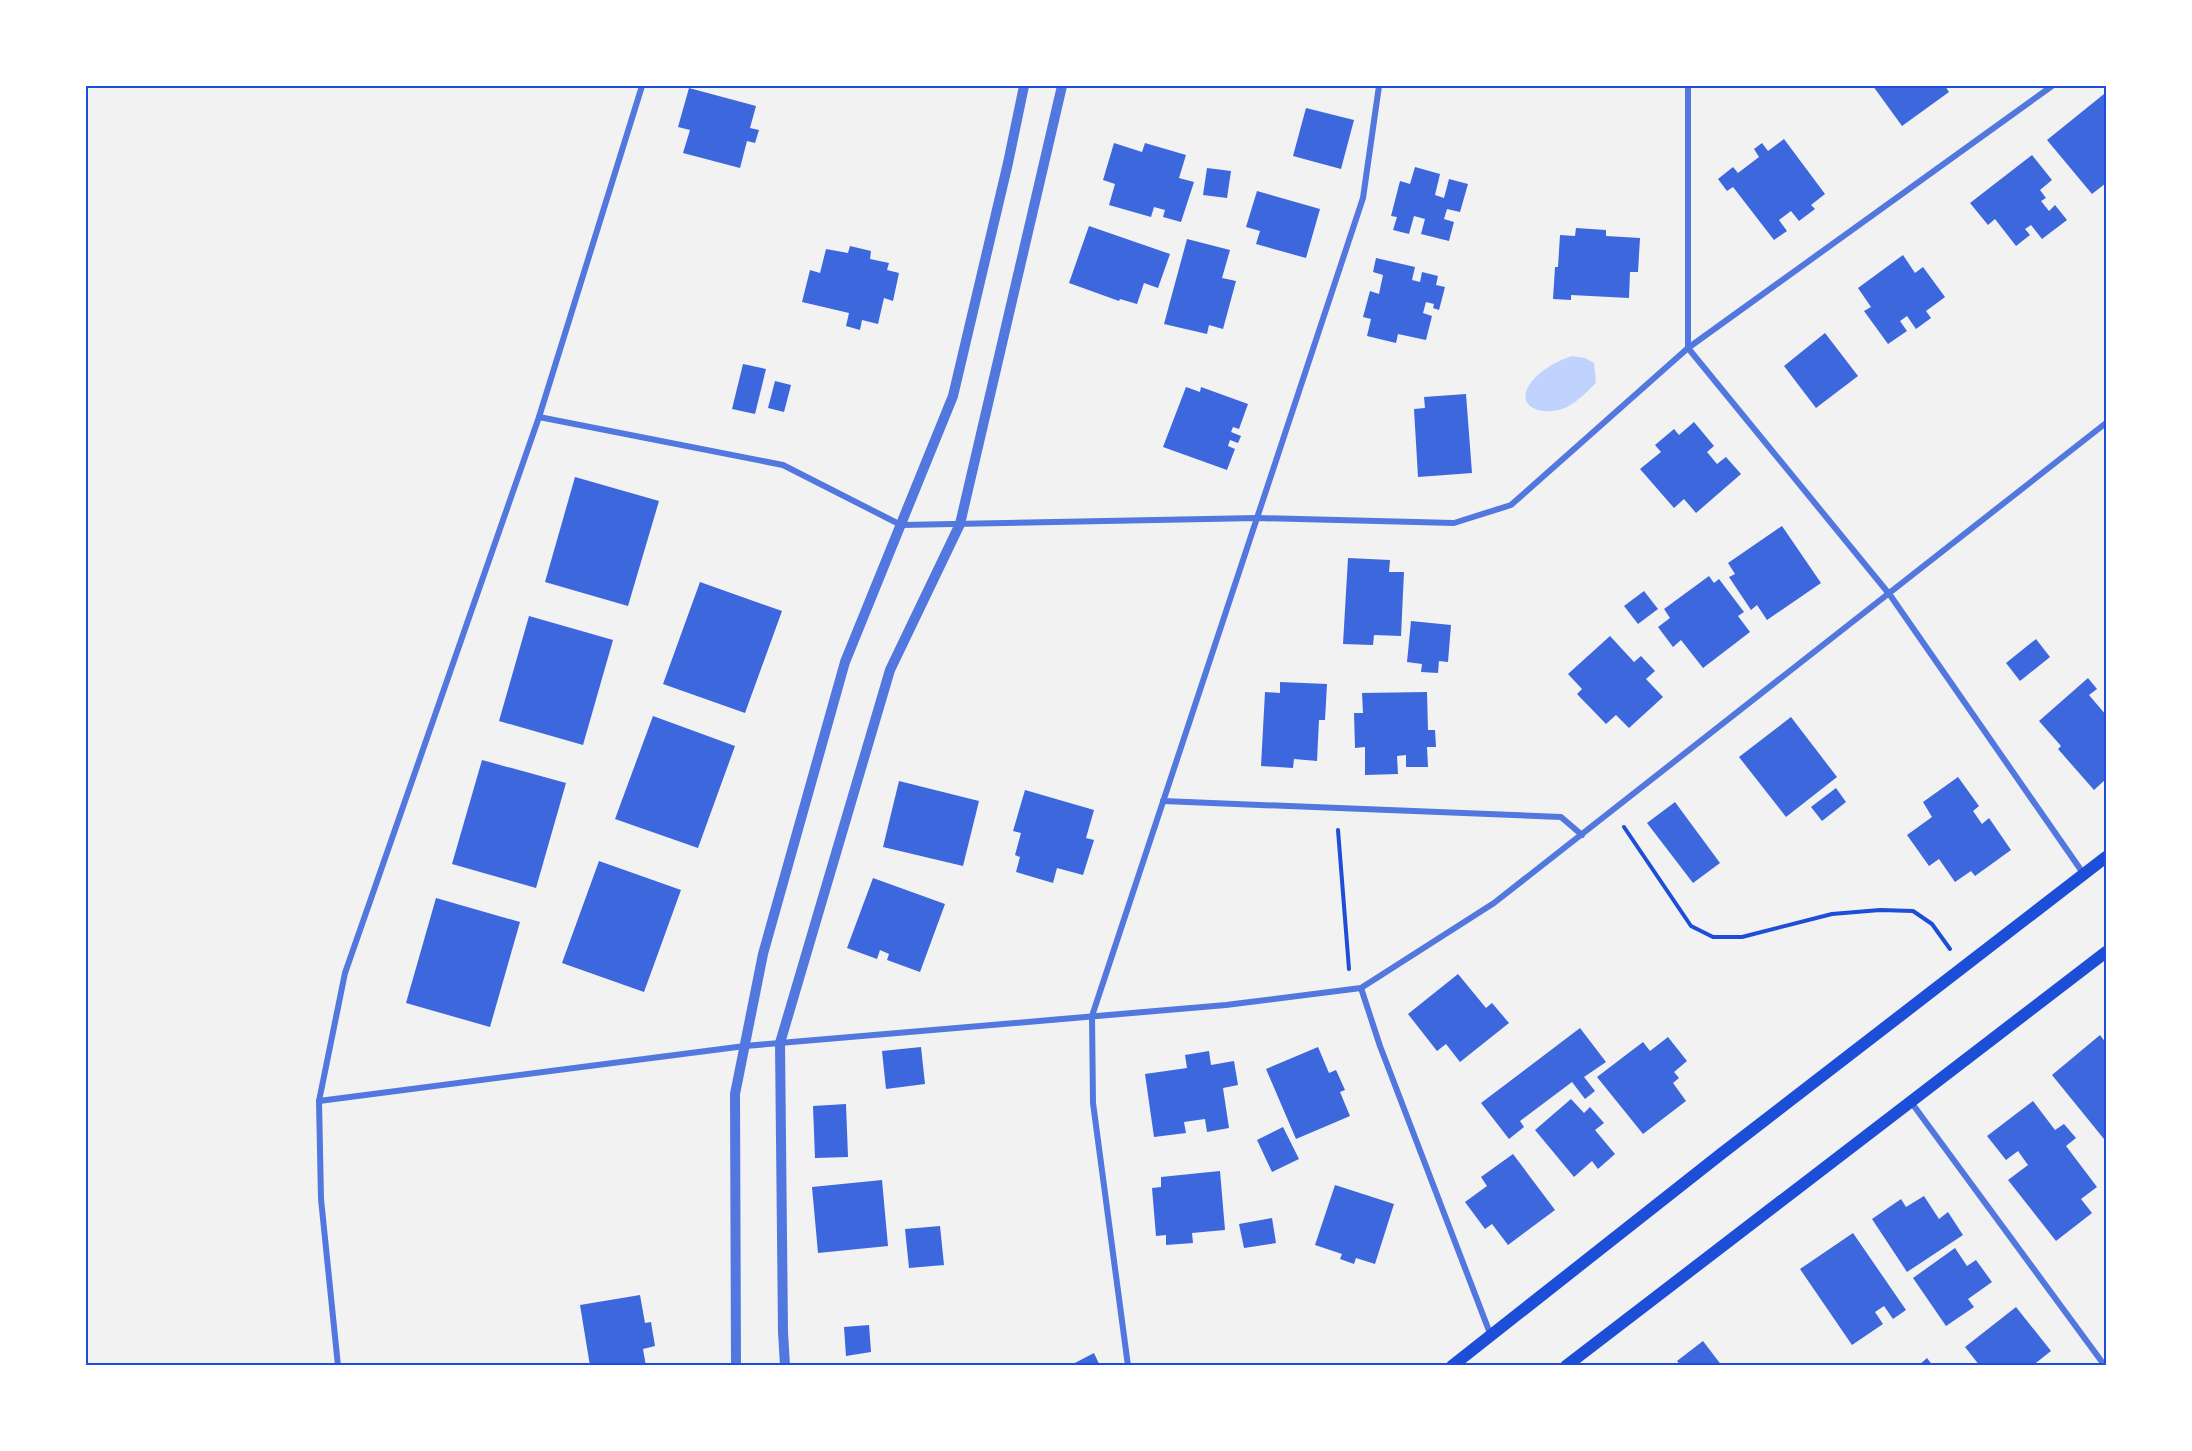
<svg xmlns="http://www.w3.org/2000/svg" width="2192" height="1451" viewBox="0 0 2192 1451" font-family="Spectral,serif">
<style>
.water{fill:#bfd3fe}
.building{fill:#3d67dc}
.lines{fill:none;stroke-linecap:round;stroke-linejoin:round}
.path{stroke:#1d4ed8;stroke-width:4}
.minor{stroke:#5277de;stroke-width:6}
.tertiary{stroke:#5277de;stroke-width:10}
.secondary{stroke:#1d4ed8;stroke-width:12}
.neatline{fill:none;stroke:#1d4ed8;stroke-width:2}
</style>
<rect width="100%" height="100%" fill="#f2f2f2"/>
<path class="water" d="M1572 356 1585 358 1594 363 1596 383C1588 391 1577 402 1567 407 1545 418 1511 408 1532 381 1542 369 1557 361 1572 356Z"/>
<g class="building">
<path d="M1873 86H1945L1949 92 1902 126Z"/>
<path d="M689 88 756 106 750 128 759 130 755 143 747 141 740 168 683 153 690 130 678 127Z"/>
<path d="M2104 94 2106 97V183L2092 194 2047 140Z"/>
<path d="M1306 108 1354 120 1341 169 1293 156Z"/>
<path d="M1784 139 1825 194 1811 205 1815 209 1799 221 1791 211 1779 220 1787 231 1774 240 1733 187 1727 191 1718 179 1733 167 1738 173 1759 157 1754 149 1762 143 1768 151Z"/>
<path d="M1114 143 1142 152 1145 143 1186 155 1179 178 1194 182 1181 222 1163 217 1165 210 1154 207 1151 217 1109 205 1115 184 1103 180Z"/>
<path d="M2032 155 2052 180 2040 190 2046 198 2041 201 2049 211 2055 205 2067 220 2042 239 2031 225 2025 229 2030 235 2016 246 1995 219 1988 225 1970 203Z"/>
<path d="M1415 167 1440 174 1435 195 1444 198 1449 179 1468 184 1460 212 1447 209 1444 219 1454 222 1449 241 1421 234 1425 219 1414 216 1409 234 1393 230 1397 217 1391 216 1400 181 1410 184Z"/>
<path d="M1207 168 1231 171 1227 198 1203 195Z"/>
<path d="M1257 191 1320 209 1306 258 1256 244 1260 231 1246 227Z"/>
<path d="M1089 226 1170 254 1158 288 1144 283 1137 304 1120 299 1119 301 1069 283Z"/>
<path d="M1576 228 1606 230V236L1640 238 1638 272H1630L1629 298 1571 295V300L1553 299 1555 267H1558L1560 235 1575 236Z"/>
<path d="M1187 239 1230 250 1222 278 1236 281 1223 329 1209 325 1207 334 1164 324Z"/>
<path d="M850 246 871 251 870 259 889 263 887 270 899 273 893 301 884 298 878 324 862 320 860 330 846 326 849 313 802 302 810 270 820 273 826 249 848 253Z"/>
<path d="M1903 255 1915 273 1923 267 1945 297 1926 311 1931 318 1916 329 1907 316 1900 321 1907 331 1888 344 1864 311 1871 307 1858 288Z"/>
<path d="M1376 258 1415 267 1412 280 1420 282 1422 272 1438 276 1436 285 1445 287 1439 310 1433 308 1434 304 1426 302 1423 313 1432 316 1426 340 1398 334 1396 343 1367 336 1371 319 1363 317 1370 291 1379 294 1383 275 1373 272Z"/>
<path d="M1825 333 1858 376 1816 408 1784 366Z"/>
<path d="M743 364 766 369 755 414 732 409Z"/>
<path d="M775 381 791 385 784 412 768 408Z"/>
<path d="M1186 387 1200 392 1201 387 1248 404 1239 429 1233 427 1231 432 1241 436 1238 443 1230 440 1228 446 1235 449 1227 470 1163 447Z"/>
<path d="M1466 394 1472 473 1418 477 1414 409 1425 408 1424 397Z"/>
<path d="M1694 422 1714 446 1707 452 1717 464 1726 457 1741 474 1696 513 1684 499 1674 508 1640 469 1661 452 1655 445 1674 429 1679 435Z"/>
<path d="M575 477 659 501 628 606 545 582Z"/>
<path d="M1782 526 1821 583 1767 620 1757 605 1751 610 1729 577 1735 574 1728 563Z"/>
<path d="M1348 558 1390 560 1389 572H1404L1401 636 1374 635 1373 645 1343 644Z"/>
<path d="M1709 576 1714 583 1719 579 1744 612 1738 616 1750 632 1703 668 1681 640 1673 647 1658 627 1670 618 1664 609Z"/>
<path d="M700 582 782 611 745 713 663 684Z"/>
<path d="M1644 591 1658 609 1638 624 1624 606Z"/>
<path d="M529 616 613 640 583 745 499 721Z"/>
<path d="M1411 621 1451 625 1448 662 1439 661 1438 673 1421 672 1422 664 1407 662Z"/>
<path d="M1610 636 1634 662 1641 656 1655 671 1646 679 1663 697 1629 728 1616 715 1606 724 1577 694 1582 689 1568 674Z"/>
<path d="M2036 639 2050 657 2020 681 2006 663Z"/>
<path d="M2088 678 2097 689 2089 695 2106 715V779L2094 790 2058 749 2061 746 2039 721Z"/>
<path d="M1280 682 1327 684 1325 720H1319L1317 761 1294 759 1293 768 1261 766 1265 692 1280 693Z"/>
<path d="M1427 692 1428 730H1435L1436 747H1427L1428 767H1406V755L1397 756 1398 774 1365 775V747L1355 748 1354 713H1363L1362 693Z"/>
<path d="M653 716 735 746 698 848 615 819Z"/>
<path d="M1791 717 1837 777 1786 817 1739 757Z"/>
<path d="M482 760 566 783 536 888 452 864Z"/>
<path d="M1958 777 1979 806 1973 811 1982 824 1989 818 2011 850 1975 876 1971 871 1955 882 1939 859 1929 866 1907 835 1932 817 1923 802Z"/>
<path d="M899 781 979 801 963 866 883 847Z"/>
<path d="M1836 788 1846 802 1822 821 1811 807Z"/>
<path d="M1025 790 1094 810 1086 838 1094 840 1083 875 1057 868 1053 883 1016 872 1020 857 1015 855 1021 833 1013 831Z"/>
<path d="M1675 802 1720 863 1693 883 1647 823Z"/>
<path d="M599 861 681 890 644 992 562 963Z"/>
<path d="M873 878 945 904 920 972 887 960 889 954 880 950 877 959 847 948Z"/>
<path d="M436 898 520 922 490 1027 406 1003Z"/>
<path d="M1458 974 1486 1008 1492 1003 1509 1023 1460 1062 1446 1044 1437 1051 1408 1014Z"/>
<path d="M1580 1028 1606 1062 1584 1077 1595 1091 1585 1099 1572 1082 1520 1121 1524 1127 1509 1139 1481 1103Z"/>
<path d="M2100 1035 2106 1043V1136L2104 1139 2052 1075Z"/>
<path d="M1668 1037 1687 1061 1674 1072 1679 1078 1673 1083 1686 1101 1643 1134 1597 1077 1643 1042 1650 1051Z"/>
<path d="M921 1047 925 1084 886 1089 882 1051Z"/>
<path d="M1318 1047 1329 1073 1336 1070 1345 1090 1340 1092 1350 1116 1296 1139 1266 1069Z"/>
<path d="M1209 1051 1211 1065 1234 1061 1238 1085 1223 1088 1229 1128 1207 1132 1205 1119 1184 1122 1186 1133 1154 1137 1145 1074 1187 1068 1185 1055Z"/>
<path d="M1571 1099 1584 1113 1590 1107 1604 1123 1595 1130 1615 1154 1598 1169 1592 1161 1574 1177 1535 1130Z"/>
<path d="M2033 1101 2055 1130 2064 1124 2076 1138 2066 1146 2097 1187 2081 1199 2092 1213 2056 1241 2008 1180 2028 1165 2018 1151 2006 1160 1987 1136Z"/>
<path d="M846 1104 848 1157 815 1158 813 1106Z"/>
<path d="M1283 1127 1299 1159 1272 1172 1257 1140Z"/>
<path d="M1513 1154 1555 1210 1508 1245 1492 1224 1485 1229 1465 1202 1487 1186 1481 1177Z"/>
<path d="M1220 1171 1225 1230 1192 1233 1193 1243 1166 1245V1235L1156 1236 1152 1188 1161 1187V1177Z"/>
<path d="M882 1180 888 1246 818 1253 812 1187Z"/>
<path d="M1335 1185 1394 1204 1375 1264 1356 1258 1354 1264 1340 1259 1342 1254 1315 1245Z"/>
<path d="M1924 1196 1939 1219 1948 1212 1963 1235 1907 1272 1872 1219 1901 1199 1906 1207Z"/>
<path d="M1272 1218 1276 1243 1244 1248 1239 1224Z"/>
<path d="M940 1226 944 1265 909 1268 905 1229Z"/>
<path d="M1853 1233 1906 1310 1893 1319 1884 1306 1875 1312 1883 1324 1852 1345 1800 1269Z"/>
<path d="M1955 1248 1967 1266 1976 1260 1992 1282 1968 1299 1974 1307 1946 1326 1913 1278Z"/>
<path d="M640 1295 645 1323 651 1322 655 1346 643 1349 646 1366H590L580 1305Z"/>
<path d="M2016 1307 2051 1351 2032 1366H1980L1965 1347Z"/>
<path d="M869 1325 871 1352 846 1356 844 1327Z"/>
<path d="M1703 1341 1722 1366H1681L1677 1361Z"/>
<path d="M1094 1353 1100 1366H1069Z"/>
<path d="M1927 1358 1933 1366H1918Z"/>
</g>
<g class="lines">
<g class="path">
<path d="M1624 827 1691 926 1713 937H1742L1832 914 1880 910 1913 911 1932 924 1950 949"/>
<path d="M1338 830 1349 969"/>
</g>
<g class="minor">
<path d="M1688 86V348L1890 595 2083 873"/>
<path d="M539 417 783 465 901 525 1257 518 1454 523 1511 505 1688 348 2052 86"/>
<path d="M1163 801 1561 817 1582 835"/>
<path d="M1361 988 1380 1046 1491 1336"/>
<path d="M319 1101 745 1046 1226 1005 1361 988 1494 903 2106 423"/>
<path d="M1911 1102 2105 1366"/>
<path d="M338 1366 321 1199 319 1101 345 973 539 417 642 86"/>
<path d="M1128 1366 1093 1103 1092 1016 1363 198 1379 86"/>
</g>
<g class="tertiary">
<path d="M736 1366 735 1094 763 954 845 662 953 396 1008 163 1024 86"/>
<path d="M785 1366 783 1332 780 1043 890 670 960 524 1062 86"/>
</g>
<g class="secondary">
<path d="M1452 1366 1721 1154 2106 857"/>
<path d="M1566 1366 2106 952"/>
</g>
</g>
<rect width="2192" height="1451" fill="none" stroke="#ffffff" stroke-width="174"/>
<rect x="87" y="87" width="2018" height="1277" class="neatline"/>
</svg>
